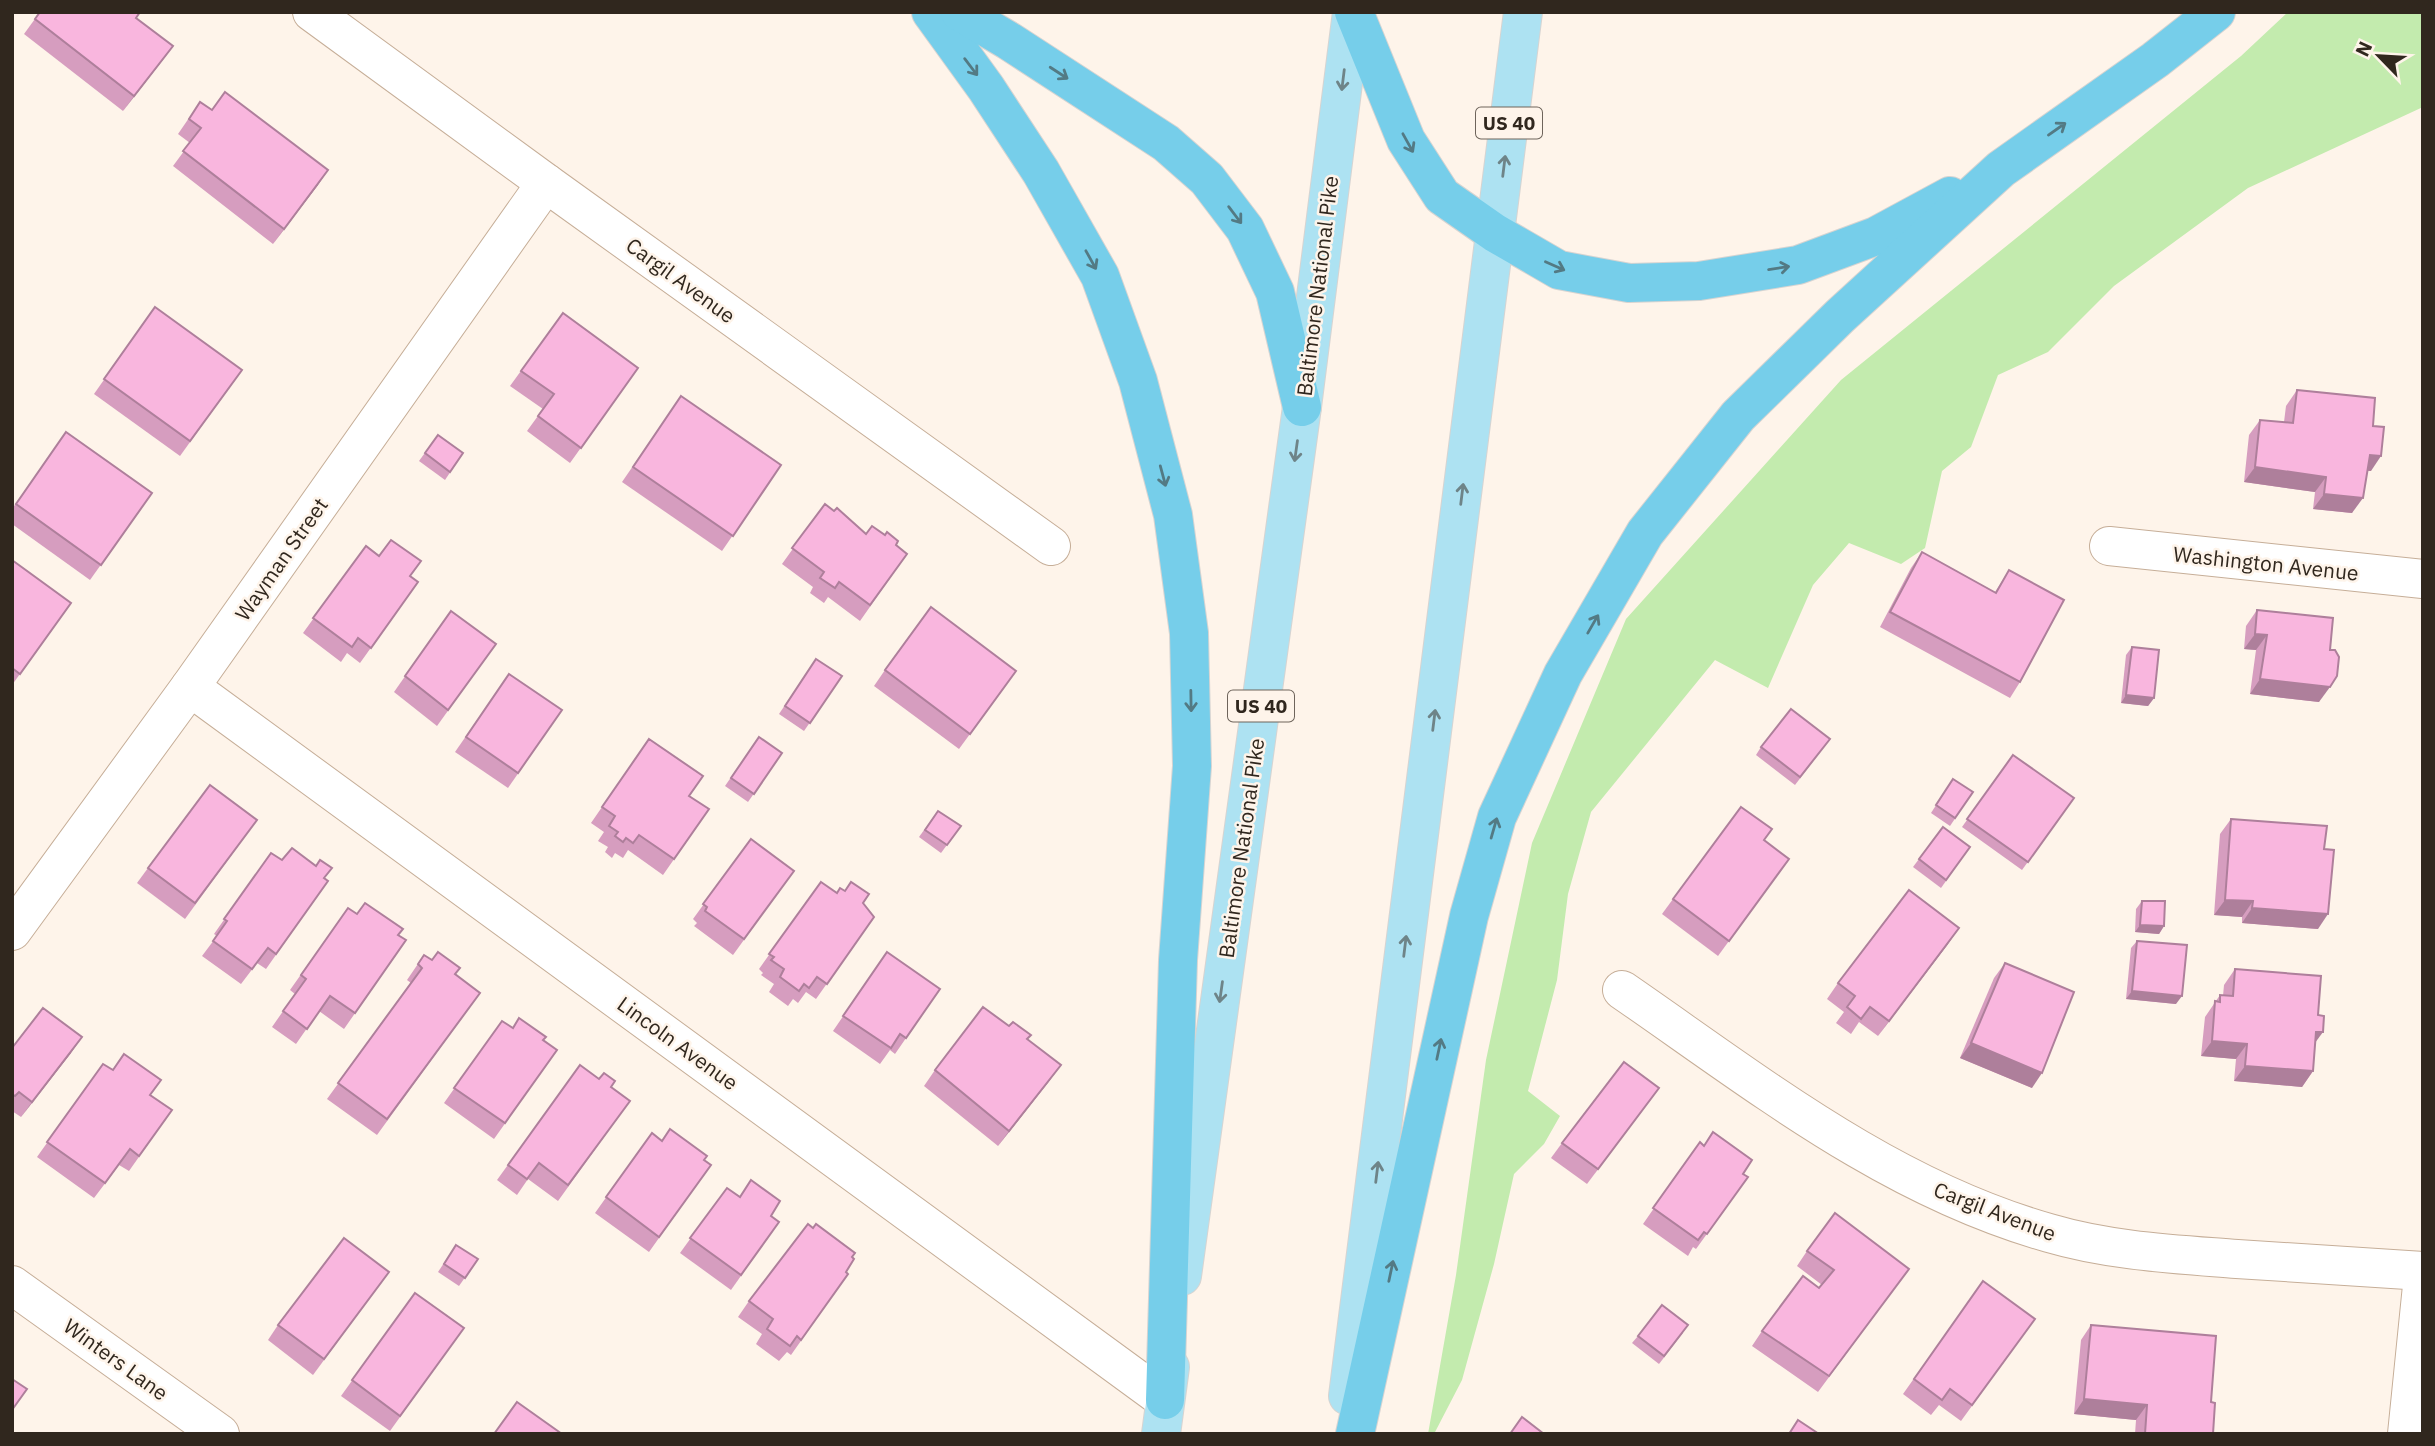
<svg xmlns="http://www.w3.org/2000/svg" width="2435" height="1446" viewBox="0 0 2435 1446" font-family="'IBM Plex Sans',sans-serif">
<style>
.green{fill:#c3ebae}
.lines{fill:none;stroke-linecap:round;stroke-linejoin:round}
.minor-casing{stroke:#c6ae98;stroke-width:40}
.major-casing{stroke:#d6d4d2;stroke-width:40}
.highway-casing{stroke:#d6d4d2;stroke-width:40}
.minor{stroke:#fff;stroke-width:38}
.major{stroke:#ade2f2;stroke-width:38}
.highway{stroke:#76ceea;stroke-width:38}
.wall{fill:#d69dbf}
.shaded-wall{fill:#ae7f9b}
.building{fill:#f9b6de;stroke:#ae7f9b;stroke-width:2}
.oneway{stroke:#537a84}
.oneway2{stroke:#6e8488}
.labels{text-anchor:middle;dominant-baseline:central;stroke-width:5;stroke-linejoin:round;paint-order:stroke}
.shield{fill:#fef4ea;stroke:#6e645b;stroke-width:2}
.shield-label{font-size:19px;font-weight:bold;fill:#30271e}
.street-label{font-size:21px;fill:#30271e;stroke:#fef4ea}
</style>
<rect width="100%" height="100%" fill="#fef4ea"/>
<path class="green" d="M2288 12H2423V107L2248 188 2114 286 2048 352 1998 375 1971 447 1942 471 1925 548 1901 564 1849 543 1813 585 1768 688 1715 660 1591 812 1568 894 1557 980 1528 1091 1560 1116 1544 1144 1514 1174 1494 1264 1462 1380 1434 1434H1428L1456 1275 1486 1060 1532 843 1626 619 1841 380 2241 56Z"/>
<g class="lines">
<g class="minor-casing">
<g id="minor">
<path d="M312 12 546 183 1051 546"/>
<path d="M2109 546 2423 579"/>
<path d="M190 687 1165 1400"/>
<path d="M12 931 190 687 546 183"/>
<path d="M1622 990C1757 1083 1889 1188 2049 1233 2110 1251 2174 1254 2237 1259 2299 1263 2361 1267 2423 1271"/>
<path d="M12 1285 220 1434"/>
<path d="M2407 1434 2423 1276"/>
</g>
</g>
<g class="major-casing">
<g id="major">
<path d="M1182 1276 1302 407 1352 12"/>
<path d="M1348 1396 1523 12"/>
<path d="M1161 1434 1170 1367"/>
</g>
</g>
<g class="highway-casing">
<g id="highway">
<path d="M931 12 986 88 1041 172 1100 276 1138 381 1173 515 1189 633 1192 766 1178 960 1165 1400"/>
<path d="M960 12 1009 41 1166 143 1207 179 1245 229 1275 292 1302 407"/>
<path d="M1354 12 1406 140 1442 196 1495 233 1559 270 1629 283 1699 281 1798 265 1876 236 1950 196"/>
<path d="M1355 1434 1469 916 1497 817 1563 674 1645 533 1738 416 1840 316 2001 169 2155 60 2216 12"/>
</g>
</g>
<use href="#minor" class="minor"/>
<use href="#major" class="major"/>
<use href="#highway" class="highway"/>
</g>
<g class="wall">
<path d="M40 12 136 18 173 46 123 111 24 34Z"/>
<path d="M200 102 318 185 273 244 173 166 190 143 178 134Z"/>
<path d="M155 307 242 370 180 456 94 394Z"/>
<path d="M563 313 638 368 570 463 527 431 543 409 510 386Z"/>
<path d="M2297 390 2373 426 2371 471H2367L2352 513 2313 509 2315 492 2244 482 2249 435 2260 420 2284 422 2286 406Z"/>
<path d="M681 396 781 465 722 551 622 482Z"/>
<path d="M66 432 152 493 90 580 12 524V509Z"/>
<path d="M438 435 463 453 445 480 419 461Z"/>
<path d="M825 504 866 534 896 545 907 554 860 621 828 597 824 603 810 593 813 587 782 564Z"/>
<path d="M366 546 418 582 360 663 347 653 341 662 303 633Z"/>
<path d="M1922 552 1995 592 2009 570 2020 682 2010 698 1880 627 1911 568Z"/>
<path d="M12 560 71 603 12 685Z"/>
<path d="M2257 610 2330 650 2319 702 2250 694 2256 650 2244 649 2246 626Z"/>
<path d="M451 611 496 644 437 726 394 692Z"/>
<path d="M2132 647 2154 698 2148 706 2121 703 2126 655Z"/>
<path d="M816 659 842 676 804 731 779 714Z"/>
<path d="M885 670 1016 671 959 749 874 686Z"/>
<path d="M509 674 562 710 508 788 455 752Z"/>
<path d="M759 737 782 753 748 802 725 786Z"/>
<path d="M649 739 689 796 709 809 663 875 628 850 623 858 615 853 612 858 605 852 608 847 598 841 604 832 591 823Z"/>
<path d="M1830 739 1795 785 1756 755 1761 747Z"/>
<path d="M2013 755 2074 798 2022 870 1962 827Z"/>
<path d="M1953 779 1973 792 1950 826 1931 813Z"/>
<path d="M938 811 961 826 941 853 919 837Z"/>
<path d="M2231 819 2318 929 2242 923V917L2214 915 2220 834Z"/>
<path d="M1943 827 1970 847 1941 888 1913 867Z"/>
<path d="M246 835 185 919 137 883 148 868Z"/>
<path d="M751 839 794 871 733 955 694 926 697 923 693 919Z"/>
<path d="M271 853 282 860 324 878 328 881 266 969 257 963 241 984 202 956 217 936 214 934Z"/>
<path d="M1789 859 1718 956 1662 914 1673 899Z"/>
<path d="M821 882 837 893 863 903 874 917 816 999 806 992 798 1003 793 999 788 1006 769 992 774 984 761 975 763 973 759 969Z"/>
<path d="M2142 901 2164 926 2159 934 2135 932 2136 909Z"/>
<path d="M348 908 357 914 406 940 344 1029 319 1011 296 1044 272 1027 295 994 290 990Z"/>
<path d="M2137 941 2176 1004 2126 999 2131 948Z"/>
<path d="M1948 944 1878 1036 1859 1022 1851 1034 1836 1023 1844 1012 1827 999 1838 983Z"/>
<path d="M887 952 940 989 895 1054 890 1050 880 1064 833 1031Z"/>
<path d="M424 955 455 975 480 993 377 1135 327 1099 411 983 407 980Z"/>
<path d="M2005 963 2032 1088 1960 1058 1994 978Z"/>
<path d="M2235 969 2315 1043 2313 1071 2302 1087 2234 1081 2236 1059 2201 1056 2205 1017 2220 995 2223 996 2224 985Z"/>
<path d="M502 1021 512 1028 543 1040 557 1050 494 1139 444 1103Z"/>
<path d="M1028 1039 1050 1080 998 1146 924 1086 935 1070Z"/>
<path d="M12 1048 71 1053 21 1117 12 1111Z"/>
<path d="M103 1064 172 1110 129 1171 119 1165 94 1198 37 1157Z"/>
<path d="M580 1065 630 1101 558 1201 528 1179 517 1195 497 1180Z"/>
<path d="M1648 1103 1587 1184 1551 1158 1562 1143Z"/>
<path d="M652 1133 662 1141 704 1160 711 1165 649 1252 595 1213Z"/>
<path d="M1700 1142 1748 1177 1696 1249 1693 1247 1688 1256 1643 1224Z"/>
<path d="M727 1188 779 1222 731 1290 680 1253Z"/>
<path d="M456 1245 478 1259 459 1286 438 1272Z"/>
<path d="M1807 1251 1909 1269 1818 1392 1752 1346 1762 1331 1819 1288 1822 1285 1797 1266Z"/>
<path d="M852 1257 846 1272 848 1274 791 1355 787 1352 779 1361 756 1344 762 1334 738 1317 749 1301Z"/>
<path d="M389 1272 313 1375 268 1340 278 1325Z"/>
<path d="M1983 1281 2035 1319 1961 1421 1939 1405 1931 1415 1903 1394Z"/>
<path d="M415 1293 464 1328 390 1431 341 1396Z"/>
<path d="M2091 1325 2211 1402 2213 1434H2135L2136 1420 2074 1414 2081 1340Z"/>
<path d="M1683 1333 1659 1364 1632 1343 1638 1336Z"/>
</g>
<g class="shaded-wall">
<path d="M173 46 162 61 123 111 134 96Z"/>
<path d="M328 170 318 185 273 244 284 229Z"/>
<path d="M2370 455 2381 456 2371 471 2359 470Z"/>
<path d="M2255 467 2326 477 2315 492 2244 482Z"/>
<path d="M2324 494 2363 498 2352 513 2313 509Z"/>
<path d="M2255 634 2267 635 2256 650 2244 649Z"/>
<path d="M2260 679 2330 687 2319 702 2250 694Z"/>
<path d="M2126 695 2154 698 2148 706 2121 703Z"/>
<path d="M2225 900 2253 901 2242 917 2214 915Z"/>
<path d="M2252 908 2328 914 2318 929 2242 923Z"/>
<path d="M2140 925 2164 926 2159 934 2135 932Z"/>
<path d="M1959 928 1948 944 1878 1036 1889 1021Z"/>
<path d="M2132 991 2182 996 2176 1004 2126 999Z"/>
<path d="M2316 1032H2323L2312 1047Z"/>
<path d="M82 1037 71 1053 21 1117 32 1102Z"/>
<path d="M2212 1041 2247 1044 2236 1059 2201 1056Z"/>
<path d="M1971 1043 2042 1073 2032 1088 1960 1058Z"/>
<path d="M1061 1065 1050 1080 998 1146 1009 1131Z"/>
<path d="M2245 1066 2313 1071 2302 1087 2234 1081Z"/>
<path d="M2084 1399 2147 1405 2136 1420 2074 1414Z"/>
</g>
<g class="building">
<path d="M40 12H140L136 18 173 46 134 96 35 19Z"/>
<path d="M225 92 328 170 284 229 183 151 201 128 189 119 200 102 212 110Z"/>
<path d="M155 307 242 370 190 441 104 379Z"/>
<path d="M563 313 638 368 581 448 538 416 554 394 521 371Z"/>
<path d="M2297 390 2375 398 2373 426 2384 427 2381 456 2370 455 2363 498 2324 494 2326 477 2255 467 2260 420 2293 423Z"/>
<path d="M681 396 781 465 733 536 633 467Z"/>
<path d="M66 432 152 493 101 565 16 504Z"/>
<path d="M438 435 463 453 450 472 425 453Z"/>
<path d="M825 504 834 511 837 508 866 534 872 526 885 535 887 532 898 541 896 545 907 554 870 605 839 582 835 588 820 578 824 572 792 548Z"/>
<path d="M391 540 421 561 410 576 418 582 371 648 358 638 352 647 313 618 366 546 379 556Z"/>
<path d="M1922 552 1996 593 2009 570 2064 600 2020 682 1890 612Z"/>
<path d="M12 560 71 603 20 674 12 668Z"/>
<path d="M931 607 1016 671 970 734 885 670Z"/>
<path d="M2257 610 2333 618 2330 650H2335L2339 657 2337 676 2330 687 2260 679 2267 635 2255 634Z"/>
<path d="M451 611 496 644 448 710 405 676Z"/>
<path d="M2132 647 2159 650 2154 698 2126 695Z"/>
<path d="M816 659 842 676 810 723 785 706Z"/>
<path d="M509 674 562 710 518 773 466 737Z"/>
<path d="M1791 709 1830 739 1800 777 1761 747Z"/>
<path d="M759 737 782 753 754 794 731 778Z"/>
<path d="M649 739 703 776 689 796 709 809 674 859 639 835 633 843 626 838 623 842 615 836 618 832 609 826 615 816 602 807Z"/>
<path d="M2013 755 2074 798 2028 862 1967 819Z"/>
<path d="M1953 779 1973 792 1955 818 1936 805Z"/>
<path d="M210 785 257 820 195 903 148 868Z"/>
<path d="M1741 807 1772 829 1764 840 1789 859 1729 941 1673 899Z"/>
<path d="M938 811 961 826 947 845 925 830Z"/>
<path d="M2231 819 2327 826 2324 849 2334 850 2328 914 2252 908 2253 901 2225 900Z"/>
<path d="M1943 827 1970 847 1946 880 1919 859Z"/>
<path d="M751 839 794 871 744 939 705 911 707 907 703 904Z"/>
<path d="M292 848 316 866 320 860 332 868 324 878 328 881 276 954 268 948 252 969 213 941 227 921 224 919 271 853 282 860Z"/>
<path d="M821 882 837 893 840 888 845 891 851 882 869 894 863 903 874 917 827 984 817 977 809 988 804 984 799 991 780 977 784 969 771 960 774 957 769 954Z"/>
<path d="M1909 890 1959 928 1889 1021 1870 1007 1861 1019 1847 1007 1855 996 1838 983Z"/>
<path d="M2142 901H2165L2164 926 2140 925Z"/>
<path d="M365 903 403 929 398 935 406 940 355 1013 330 996 307 1029 283 1011 306 979 301 975 348 908 357 914Z"/>
<path d="M2137 941 2187 945 2182 996 2132 991Z"/>
<path d="M438 952 460 968 455 974 480 993 387 1119 338 1083 422 968 418 964 424 955 432 960Z"/>
<path d="M887 952 940 989 906 1038 900 1034 891 1048 843 1016Z"/>
<path d="M2005 963 2074 992 2042 1073 1971 1043Z"/>
<path d="M2235 969 2321 976 2318 1015 2324 1016 2323 1032H2316L2313 1071 2245 1066 2247 1044 2212 1041 2215 1001 2220 1002V995L2233 996Z"/>
<path d="M983 1007 1009 1026 1013 1022 1031 1035 1027 1039 1061 1065 1009 1131 935 1070Z"/>
<path d="M43 1008 82 1037 32 1102 19 1092 15 1096 12 1094V1048Z"/>
<path d="M519 1018 546 1037 543 1040 557 1050 505 1123 454 1088 502 1021 513 1028Z"/>
<path d="M124 1054 161 1080 150 1095 172 1110 139 1156 130 1149 105 1183 47 1142 103 1064 113 1070Z"/>
<path d="M1624 1062 1659 1088 1598 1169 1562 1143Z"/>
<path d="M580 1065 599 1079 604 1073 615 1081 611 1087 630 1101 568 1185 539 1163 527 1179 508 1165Z"/>
<path d="M670 1129 707 1156 704 1160 711 1165 659 1237 606 1197 652 1133 662 1141Z"/>
<path d="M1713 1132 1752 1160 1743 1174 1748 1177 1707 1234 1704 1232 1698 1240 1653 1208 1700 1142 1704 1146Z"/>
<path d="M751 1180 780 1201 771 1216 779 1222 741 1275 690 1238 727 1188 740 1197Z"/>
<path d="M1835 1213 1909 1269 1829 1376 1762 1331 1803 1276 1819 1288 1834 1270 1807 1251Z"/>
<path d="M808 1224 813 1228 816 1224 855 1253 852 1257 854 1259 846 1272 848 1274 801 1340 797 1336 790 1346 767 1329 773 1319 749 1301Z"/>
<path d="M344 1238 389 1272 324 1359 278 1325Z"/>
<path d="M456 1245 478 1259 465 1278 444 1264Z"/>
<path d="M1983 1281 2035 1319 1972 1405 1950 1389 1942 1400 1914 1379Z"/>
<path d="M415 1293 464 1328 400 1416 352 1380Z"/>
<path d="M1662 1305 1688 1325 1664 1356 1638 1336Z"/>
<path d="M2091 1325 2216 1336 2211 1402 2215 1403 2213 1434H2145L2147 1405 2084 1399Z"/>
<path d="M12 1379 27 1389 12 1410Z"/>
<path d="M517 1402 562 1434H494Z"/>
<path d="M1522 1417 1544 1434H1510Z"/>
<path d="M1798 1420 1819 1434H1789Z"/>
</g>
<defs><path id="oneway-shaft" d="M-6 0H5M1.5-3L5.5 0L1.5 3" fill="none" stroke-width="1.6" stroke-linecap="round" stroke-linejoin="round" transform="scale(1.75)"/></defs>
<g class="oneway">
<use href="#oneway-shaft" transform="translate(971 67) rotate(53)"/>
<use href="#oneway-shaft" transform="translate(1059 73) rotate(33)"/>
<use href="#oneway-shaft" transform="translate(2057 129) rotate(-35)"/>
<use href="#oneway-shaft" transform="translate(1408 143) rotate(61)"/>
<use href="#oneway-shaft" transform="translate(1235 215) rotate(53)"/>
<use href="#oneway-shaft" transform="translate(1091 260) rotate(61)"/>
<use href="#oneway-shaft" transform="translate(1555 266) rotate(24)"/>
<use href="#oneway-shaft" transform="translate(1779 268) rotate(-9)"/>
<use href="#oneway-shaft" transform="translate(1163 476) rotate(75)"/>
<use href="#oneway-shaft" transform="translate(1593 624) rotate(-60)"/>
<use href="#oneway-shaft" transform="translate(1191 701) rotate(89)"/>
<use href="#oneway-shaft" transform="translate(1494 828) rotate(-74)"/>
<use href="#oneway-shaft" transform="translate(1439 1049) rotate(-78)"/>
<use href="#oneway-shaft" transform="translate(1391 1271) rotate(-78)"/>
</g>
<g class="oneway2">
<use href="#oneway-shaft" transform="translate(1343 80) rotate(97)"/>
<use href="#oneway-shaft" transform="translate(1504 166) rotate(-83)"/>
<use href="#oneway-shaft" transform="translate(1296 451) rotate(98)"/>
<use href="#oneway-shaft" transform="translate(1462 494) rotate(-83)"/>
<use href="#oneway-shaft" transform="translate(1434 720) rotate(-83)"/>
<use href="#oneway-shaft" transform="translate(1405 946) rotate(-83)"/>
<use href="#oneway-shaft" transform="translate(1221 992) rotate(98)"/>
<use href="#oneway-shaft" transform="translate(1377 1172) rotate(-83)"/>
</g>
<g class="labels">
<g class="shield">
<rect x="1476" y="107.5" width="66" height="31" rx="5"/>
<rect x="1228" y="690.5" width="66" height="31" rx="5"/>
</g>
<g class="shield-label">
<text x="1509" y="123">US 40</text>
<text x="1261" y="706">US 40</text>
</g>
<g class="street-label">
<text transform="translate(681 280) rotate(36)">Cargil Avenue</text>
<text transform="translate(1317 286) rotate(-83)">Baltimore National Pike</text>
<text transform="translate(281 559) rotate(-55)">Wayman Street</text>
<text transform="translate(2266 563) rotate(6)">Washington Avenue</text>
<text transform="translate(1241 848) rotate(-82)">Baltimore National Pike</text>
<text transform="translate(678 1043) rotate(36)">Lincoln Avenue</text>
<text transform="translate(1995 1211) rotate(21)">Cargil Avenue</text>
<text transform="translate(116 1359) rotate(36)">Winters Lane</text>
</g>
</g>
<rect width="2435" height="1446" fill="none" stroke="#30271e" stroke-width="28"/>
<g transform="translate(2379 56) rotate(295)" stroke="#fef4ea" stroke-width="5" paint-order="stroke">
<path d="M0-5L12 26L0 18L-12 26Z" fill="#30271e"/>
<text y="-10" font-size="19" font-weight="bold" text-anchor="middle" fill="#30271e">N</text>
</g>
</svg>
